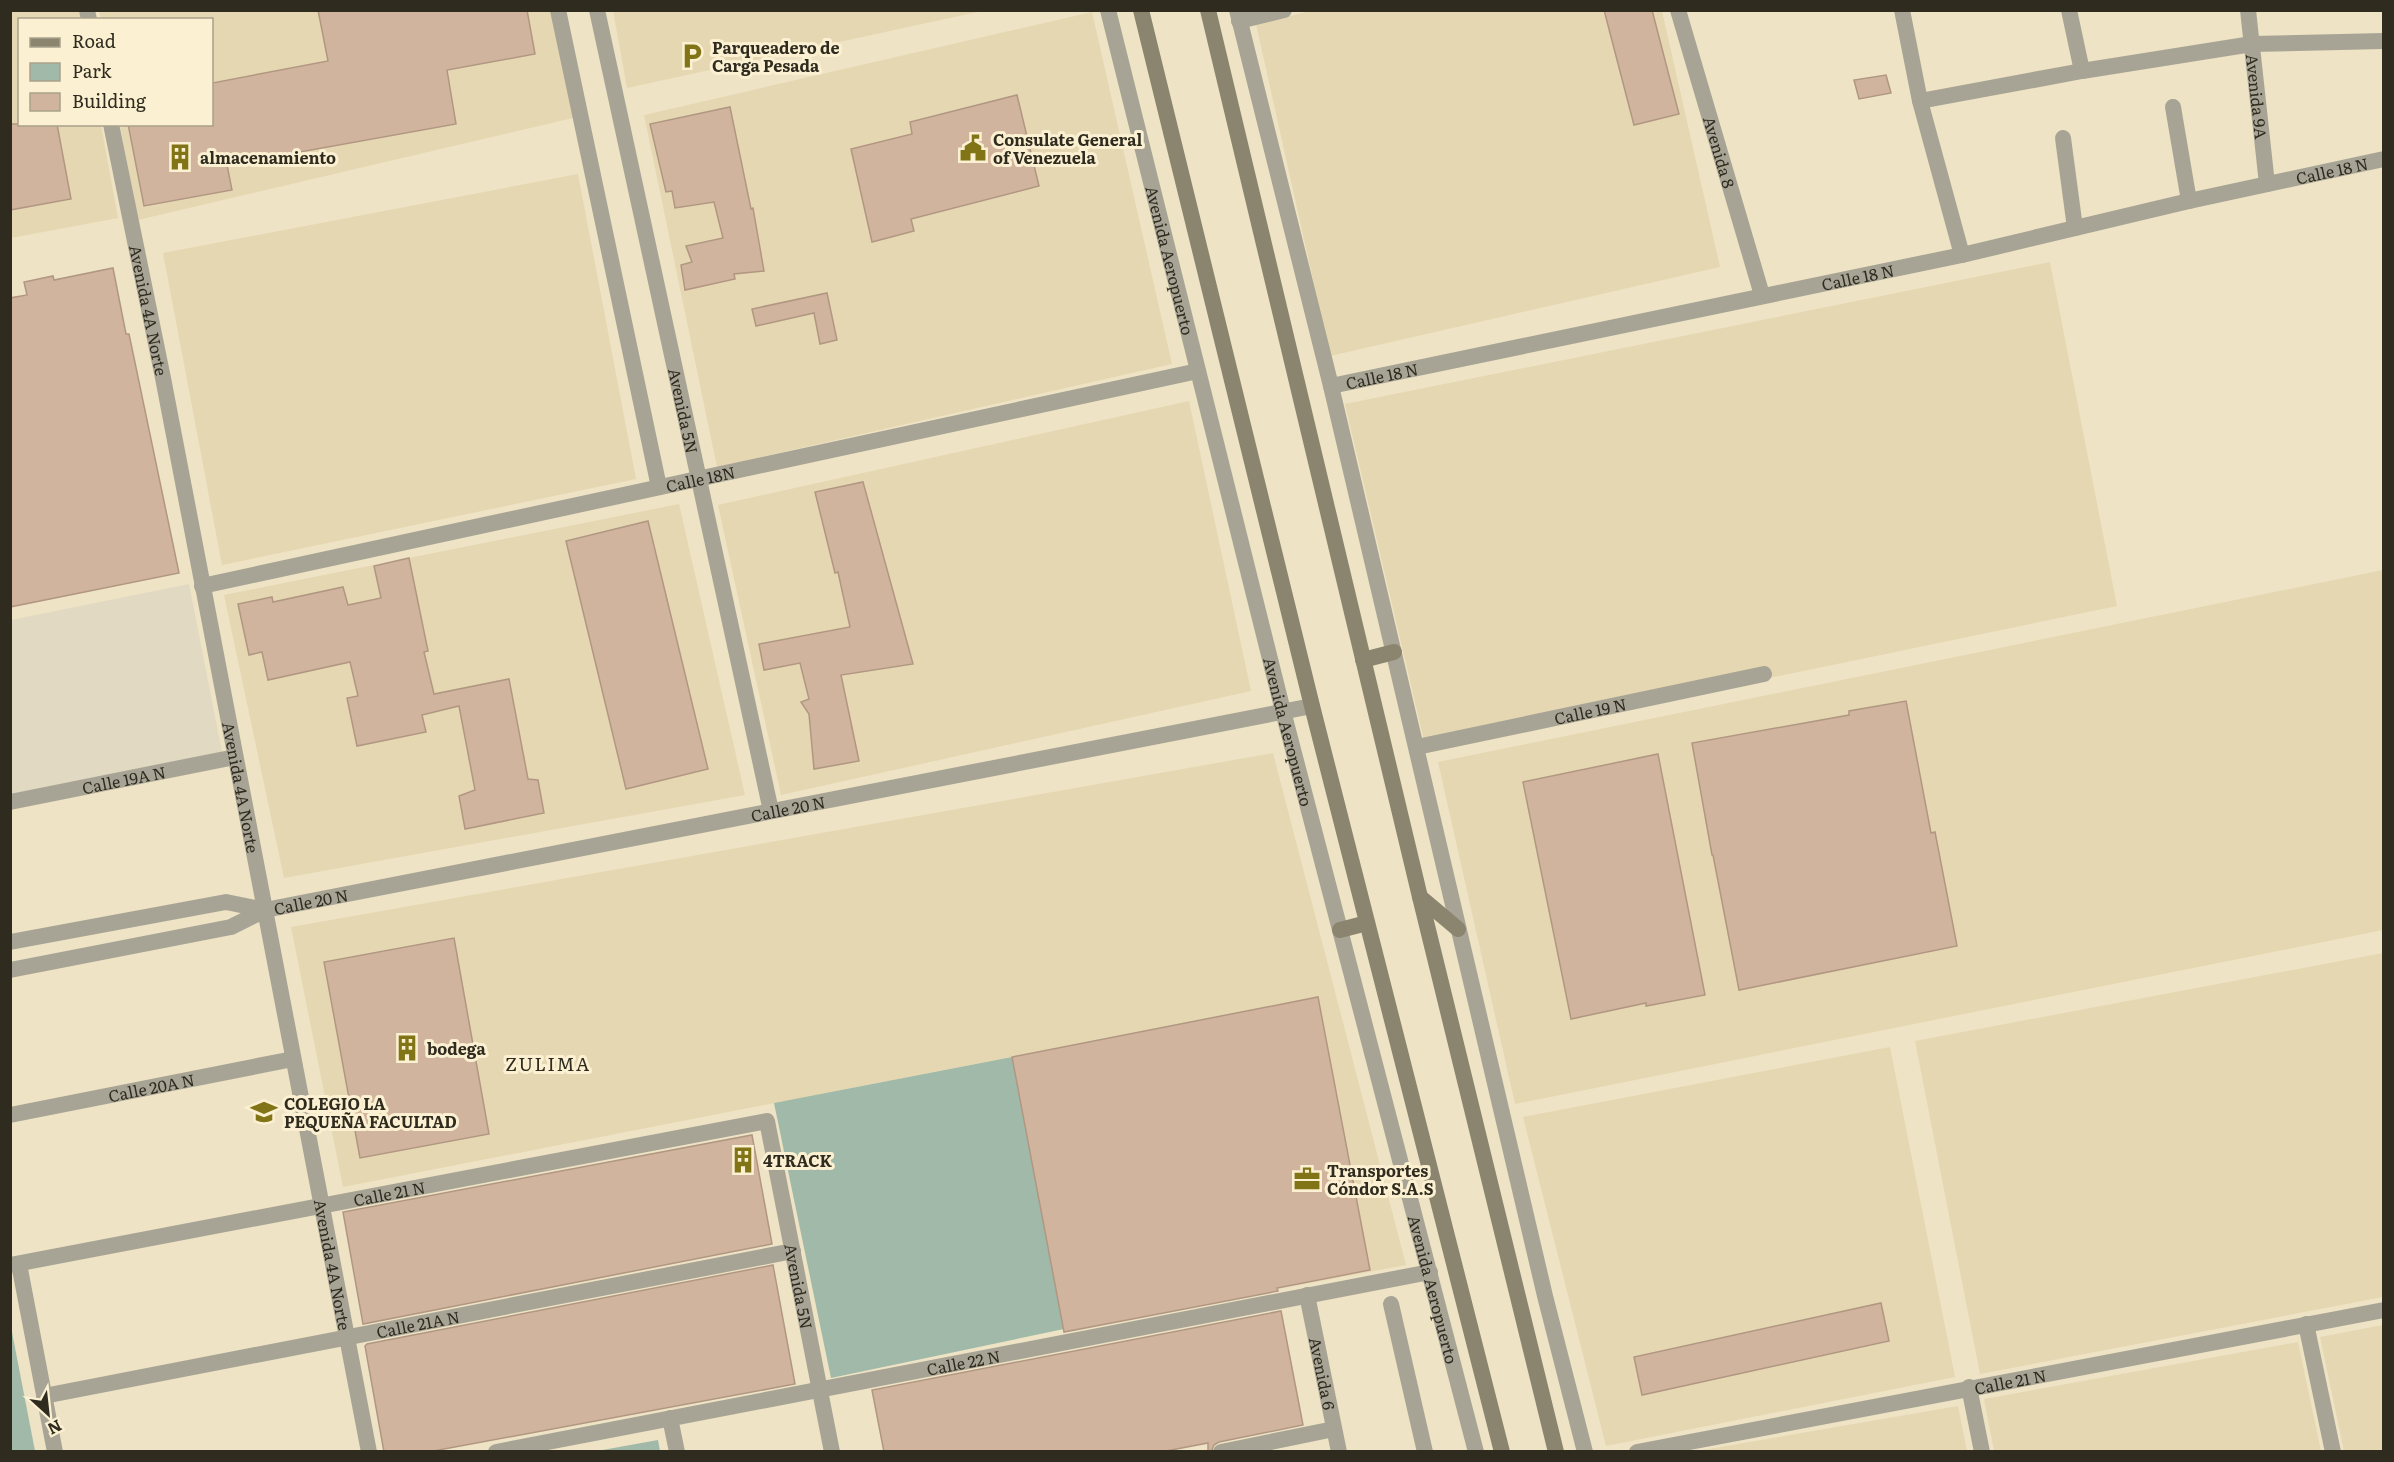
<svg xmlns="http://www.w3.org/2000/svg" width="2394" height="1462" viewBox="0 0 2394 1462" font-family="Literata,serif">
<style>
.built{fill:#e5d7b2}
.education{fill:#e2d9c3}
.green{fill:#a0b9a8}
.building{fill:#d1b49d;stroke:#b19782;stroke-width:1.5}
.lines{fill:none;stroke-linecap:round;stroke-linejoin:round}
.minor{stroke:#a8a495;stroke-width:16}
.tertiary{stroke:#a8a495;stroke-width:16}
.secondary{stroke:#8b8570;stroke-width:16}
.labels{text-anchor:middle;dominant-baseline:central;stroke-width:6;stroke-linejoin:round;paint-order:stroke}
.poi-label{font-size:16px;font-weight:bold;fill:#2f2b1f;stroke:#fbf0d1;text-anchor:start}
.street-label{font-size:16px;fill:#2f2b1f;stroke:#fbf0d1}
.neighbourhood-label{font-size:18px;letter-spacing:1.5px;fill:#2f2b1f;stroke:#fbf0d1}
</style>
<rect width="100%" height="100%" fill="#eee3c4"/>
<g class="built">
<path d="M613 10H982V11L627 88Z"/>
<path d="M1315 10 1662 11 1720 267 1330 356 1256 24Z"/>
<path d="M11 11H81L82 19 20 20V124L101 125 118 218 11 238Z"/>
<path d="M99 11H552L573 118 138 220 120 125 212 124V20L101 19Z"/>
<path d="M1092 12 1172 364 717 467 644 115Z"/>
<path d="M578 174 636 479 222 565 163 253Z"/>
<path d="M2050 262 2117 606 1426 749 1345 404Z"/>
<path d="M1189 401 1251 691 781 795 718 505Z"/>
<path d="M679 504 745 795 284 878 224 595Z"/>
<path d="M2383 570V930L1515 1104 1438 762Z"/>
<path d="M1273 753 1406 1265 1064 1329 1011 1057 343 1187 291 927Z"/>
<path d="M2383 953V1297L1980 1374 1915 1041Z"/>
<path d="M1890 1047 1955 1377 1606 1446 1523 1117Z"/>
<path d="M2383 1325V1451H2344L2320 1337Z"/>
<path d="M2298 1342 2321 1451H1994L1984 1399Z"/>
<path d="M1958 1406 1967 1451H1697Z"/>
</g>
<path class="education" d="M189 584 223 757 11 800V620Z"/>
<g class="green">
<path d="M1012 1057 1064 1329 831 1378 774 1103Z"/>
<path d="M11 1327 35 1451H11Z"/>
<path d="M658 1440 660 1451H597Z"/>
</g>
<g class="building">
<path d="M318 10H527L535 54 447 70 456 124 227 165 232 190 144 206 128 124H212V83L328 61Z"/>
<path d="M1604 10H1652L1679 114 1634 125Z"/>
<path d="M1886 75 1891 93 1859 99 1854 80Z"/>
<path d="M1017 95 1039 186 911 219 914 231 872 242 851 149 912 134 910 122Z"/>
<path d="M730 107 751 209 753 208 764 271 734 274 735 279 685 290 681 265 692 262 686 246 723 238 714 202 675 208 672 191 666 192 650 124Z"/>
<path d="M10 124H57L71 199 10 210Z"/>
<path d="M113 268 126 334H129L179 573 10 607V298L27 295 24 282 53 276 54 280Z"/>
<path d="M827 293 837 340 820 344 814 313 756 326 752 309Z"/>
<path d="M863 482 913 664 841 675 859 761 814 769 809 714 801 702 809 699 800 663 764 670 759 644 850 627 838 572 835 573 815 492Z"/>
<path d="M648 521 708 769 626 789 566 541Z"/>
<path d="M409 558 428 651 424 652 434 694 509 679 528 779 538 780 544 813 465 829 459 796 475 790 459 706 422 715 426 732 357 746 347 698 358 696 350 662 268 680 262 652 249 655 238 604 272 597 273 602 343 587 348 605 381 598 374 566Z"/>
<path d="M1906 701 1931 833 1935 832 1957 946 1739 990 1713 855H1712L1692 743 1849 715V711Z"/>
<path d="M1658 754 1705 995 1646 1006V1003L1571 1019 1523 782Z"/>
<path d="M454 938 489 1134 360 1158 324 962Z"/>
<path d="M1318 997 1370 1270 1277 1288 1278 1291 1064 1332 1012 1057Z"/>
<path d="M752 1135 772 1244 363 1324 343 1212Z"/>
<path d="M773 1265 795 1384 428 1452H384L365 1346 367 1344Z"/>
<path d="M1881 1303 1889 1341 1642 1395 1634 1357Z"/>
<path d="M1281 1311 1303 1425 1219 1442 1214 1445 1211 1452H1208V1443L1161 1452H884L872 1390Z"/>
</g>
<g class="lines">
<g class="minor">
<path d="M87 10 89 20"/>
<path d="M558 10 659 487"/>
<path id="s1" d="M597 10 771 811"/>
<path id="s2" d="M1678 10 1762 295"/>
<path d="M1902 10 1920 101 1962 255"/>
<path d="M2069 10 2082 71"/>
<path id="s3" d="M2248 10 2267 184"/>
<path d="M1239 21 1284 10"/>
<path d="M1920 101 2082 71 2252 44 2384 41"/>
<path d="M2173 107 2189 201"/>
<path id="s4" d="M111 124 163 378 369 1452"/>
<path d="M2063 138 2075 228"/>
<path id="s5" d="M1331 386 1962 255 2189 201 2384 159"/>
<path id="s6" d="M202 586 1198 371"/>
<path id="s7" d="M1417 747 1764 674"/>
<path id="s8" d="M10 802 235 757"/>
<path d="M10 942 226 902 265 910"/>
<path id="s9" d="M10 970 231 927 265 910 1312 706"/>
<path id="s10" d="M10 1115 293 1059"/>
<path d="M19 1264 55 1452"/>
<path id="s11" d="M10 1265 767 1121 832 1452"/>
<path id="s12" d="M1307 1295 1339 1452"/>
<path d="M1391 1304 1425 1452"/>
<path d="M2306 1324 2333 1452"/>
<path d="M1969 1387 1982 1452"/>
<path id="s13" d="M44 1396 793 1251"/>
<path d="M670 1418 677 1452"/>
<path id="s14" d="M496 1452 1430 1272"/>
<path d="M1221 1452 1334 1429"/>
<path id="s15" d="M1637 1452 2384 1310"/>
</g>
<g class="tertiary">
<path id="s16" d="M1108 10 1283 711 1476 1452"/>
<path d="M1237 10 1331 386 1545 1296 1585 1452"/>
</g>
<g class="secondary">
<path d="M1141 10 1312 706 1502 1452"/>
<path d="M1208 10 1420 897 1556 1452"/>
<path d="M1363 660 1394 652"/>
<path d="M1420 897 1458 929"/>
<path d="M1340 930 1367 923"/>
</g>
</g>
<defs>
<g id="parking-bare" transform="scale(2.07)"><path d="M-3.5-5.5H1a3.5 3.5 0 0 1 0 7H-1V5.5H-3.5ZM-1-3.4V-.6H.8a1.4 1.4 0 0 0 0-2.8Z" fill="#807417" stroke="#fbf0d1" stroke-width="2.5" paint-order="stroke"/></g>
<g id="civic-bare" transform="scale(2.07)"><path d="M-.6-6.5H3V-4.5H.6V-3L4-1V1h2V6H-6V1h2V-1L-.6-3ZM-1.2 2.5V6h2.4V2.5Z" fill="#807417" stroke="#fbf0d1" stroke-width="2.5" paint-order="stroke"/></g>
<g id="building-bare" transform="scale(2.07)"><path d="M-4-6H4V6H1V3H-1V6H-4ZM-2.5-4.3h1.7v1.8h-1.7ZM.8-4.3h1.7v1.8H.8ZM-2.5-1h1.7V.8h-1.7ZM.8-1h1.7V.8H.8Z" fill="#807417" stroke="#fbf0d1" stroke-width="2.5" paint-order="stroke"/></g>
<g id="school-bare" transform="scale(2.07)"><path d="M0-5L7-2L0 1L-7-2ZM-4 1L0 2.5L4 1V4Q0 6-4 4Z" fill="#807417" stroke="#fbf0d1" stroke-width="2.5" paint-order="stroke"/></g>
<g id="office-bare" transform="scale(2.07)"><path d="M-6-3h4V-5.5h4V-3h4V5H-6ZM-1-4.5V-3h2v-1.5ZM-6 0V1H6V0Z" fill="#807417" stroke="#fbf0d1" stroke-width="2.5" paint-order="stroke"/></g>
</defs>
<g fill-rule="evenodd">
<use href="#parking-bare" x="692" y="56"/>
<use href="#civic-bare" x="973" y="148"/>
<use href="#building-bare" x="180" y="157"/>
<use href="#building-bare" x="407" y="1048"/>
<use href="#school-bare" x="264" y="1112"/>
<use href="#building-bare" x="743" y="1160"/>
<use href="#office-bare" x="1307" y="1179"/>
</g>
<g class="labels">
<g class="poi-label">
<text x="712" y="47">Parqueadero de<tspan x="712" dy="18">Carga Pesada</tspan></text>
<text x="993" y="139">Consulate General<tspan x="993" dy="18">of Venezuela</tspan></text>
<text x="200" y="157">almacenamiento</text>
<text x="427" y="1048">bodega</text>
<text x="284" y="1103">COLEGIO LA<tspan x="284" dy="18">PEQUEÑA FACULTAD</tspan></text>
<text x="763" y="1160">4TRACK</text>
<text x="1327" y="1170">Transportes<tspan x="1327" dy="18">Cóndor S.A.S</tspan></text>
</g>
<g class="street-label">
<text stroke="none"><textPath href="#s3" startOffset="87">Avenida 9A</textPath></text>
<text stroke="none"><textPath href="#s2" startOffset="148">Avenida 8</textPath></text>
<text stroke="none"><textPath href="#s5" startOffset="1024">Calle 18 N</textPath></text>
<text stroke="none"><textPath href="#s16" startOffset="258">Avenida Aeropuerto</textPath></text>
<text stroke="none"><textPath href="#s5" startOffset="538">Calle 18 N</textPath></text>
<text stroke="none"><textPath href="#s4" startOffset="190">Avenida 4A Norte</textPath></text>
<text stroke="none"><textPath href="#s5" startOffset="52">Calle 18 N</textPath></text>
<text stroke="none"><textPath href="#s1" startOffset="410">Avenida 5N</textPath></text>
<text stroke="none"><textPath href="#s6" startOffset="510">Calle 18N</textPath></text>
<text stroke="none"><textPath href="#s7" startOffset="177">Calle 19 N</textPath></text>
<text stroke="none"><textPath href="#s16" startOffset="744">Avenida Aeropuerto</textPath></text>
<text stroke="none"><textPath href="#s8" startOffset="116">Calle 19A N</textPath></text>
<text stroke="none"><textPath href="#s4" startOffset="676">Avenida 4A Norte</textPath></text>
<text stroke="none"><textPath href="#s9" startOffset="796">Calle 20 N</textPath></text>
<text stroke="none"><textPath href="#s9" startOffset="310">Calle 20 N</textPath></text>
<text stroke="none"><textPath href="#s10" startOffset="144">Calle 20A N</textPath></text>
<text stroke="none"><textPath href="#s11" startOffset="386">Calle 21 N</textPath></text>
<text stroke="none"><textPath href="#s4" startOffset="1162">Avenida 4A Norte</textPath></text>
<text stroke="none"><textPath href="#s11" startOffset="939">Avenida 5N</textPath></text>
<text stroke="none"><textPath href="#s16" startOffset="1320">Avenida Aeropuerto</textPath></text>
<text stroke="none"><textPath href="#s13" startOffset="381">Calle 21A N</textPath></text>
<text stroke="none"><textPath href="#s14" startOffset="476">Calle 22 N</textPath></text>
<text stroke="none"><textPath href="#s12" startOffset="80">Avenida 6</textPath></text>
<text stroke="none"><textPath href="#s15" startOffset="380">Calle 21 N</textPath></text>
</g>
<g class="neighbourhood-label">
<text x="548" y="1063">ZULIMA</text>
</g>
</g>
<rect width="2394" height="1462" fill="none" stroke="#2f2b1f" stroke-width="24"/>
<rect x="18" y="18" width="195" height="108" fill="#fbf0d1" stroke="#a9a18a" stroke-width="1.5"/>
<rect x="30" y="38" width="30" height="9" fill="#8b8570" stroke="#a9a18a" stroke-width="1.5"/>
<text x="72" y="48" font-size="18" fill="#2f2b1f">Road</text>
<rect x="30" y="63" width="30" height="18" fill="#a0b9a8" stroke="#a9a18a" stroke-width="1.5"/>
<text x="72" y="78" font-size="18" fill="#2f2b1f">Park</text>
<rect x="30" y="93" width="30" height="18" fill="#d1b49d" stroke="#a9a18a" stroke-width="1.5"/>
<text x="72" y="108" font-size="18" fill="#2f2b1f">Building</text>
<g transform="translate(48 1414) rotate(153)" stroke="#fbf0d1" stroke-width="4.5" paint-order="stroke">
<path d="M0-4.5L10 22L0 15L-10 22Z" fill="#2f2b1f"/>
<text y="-9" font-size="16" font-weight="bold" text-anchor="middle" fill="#2f2b1f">N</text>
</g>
</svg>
